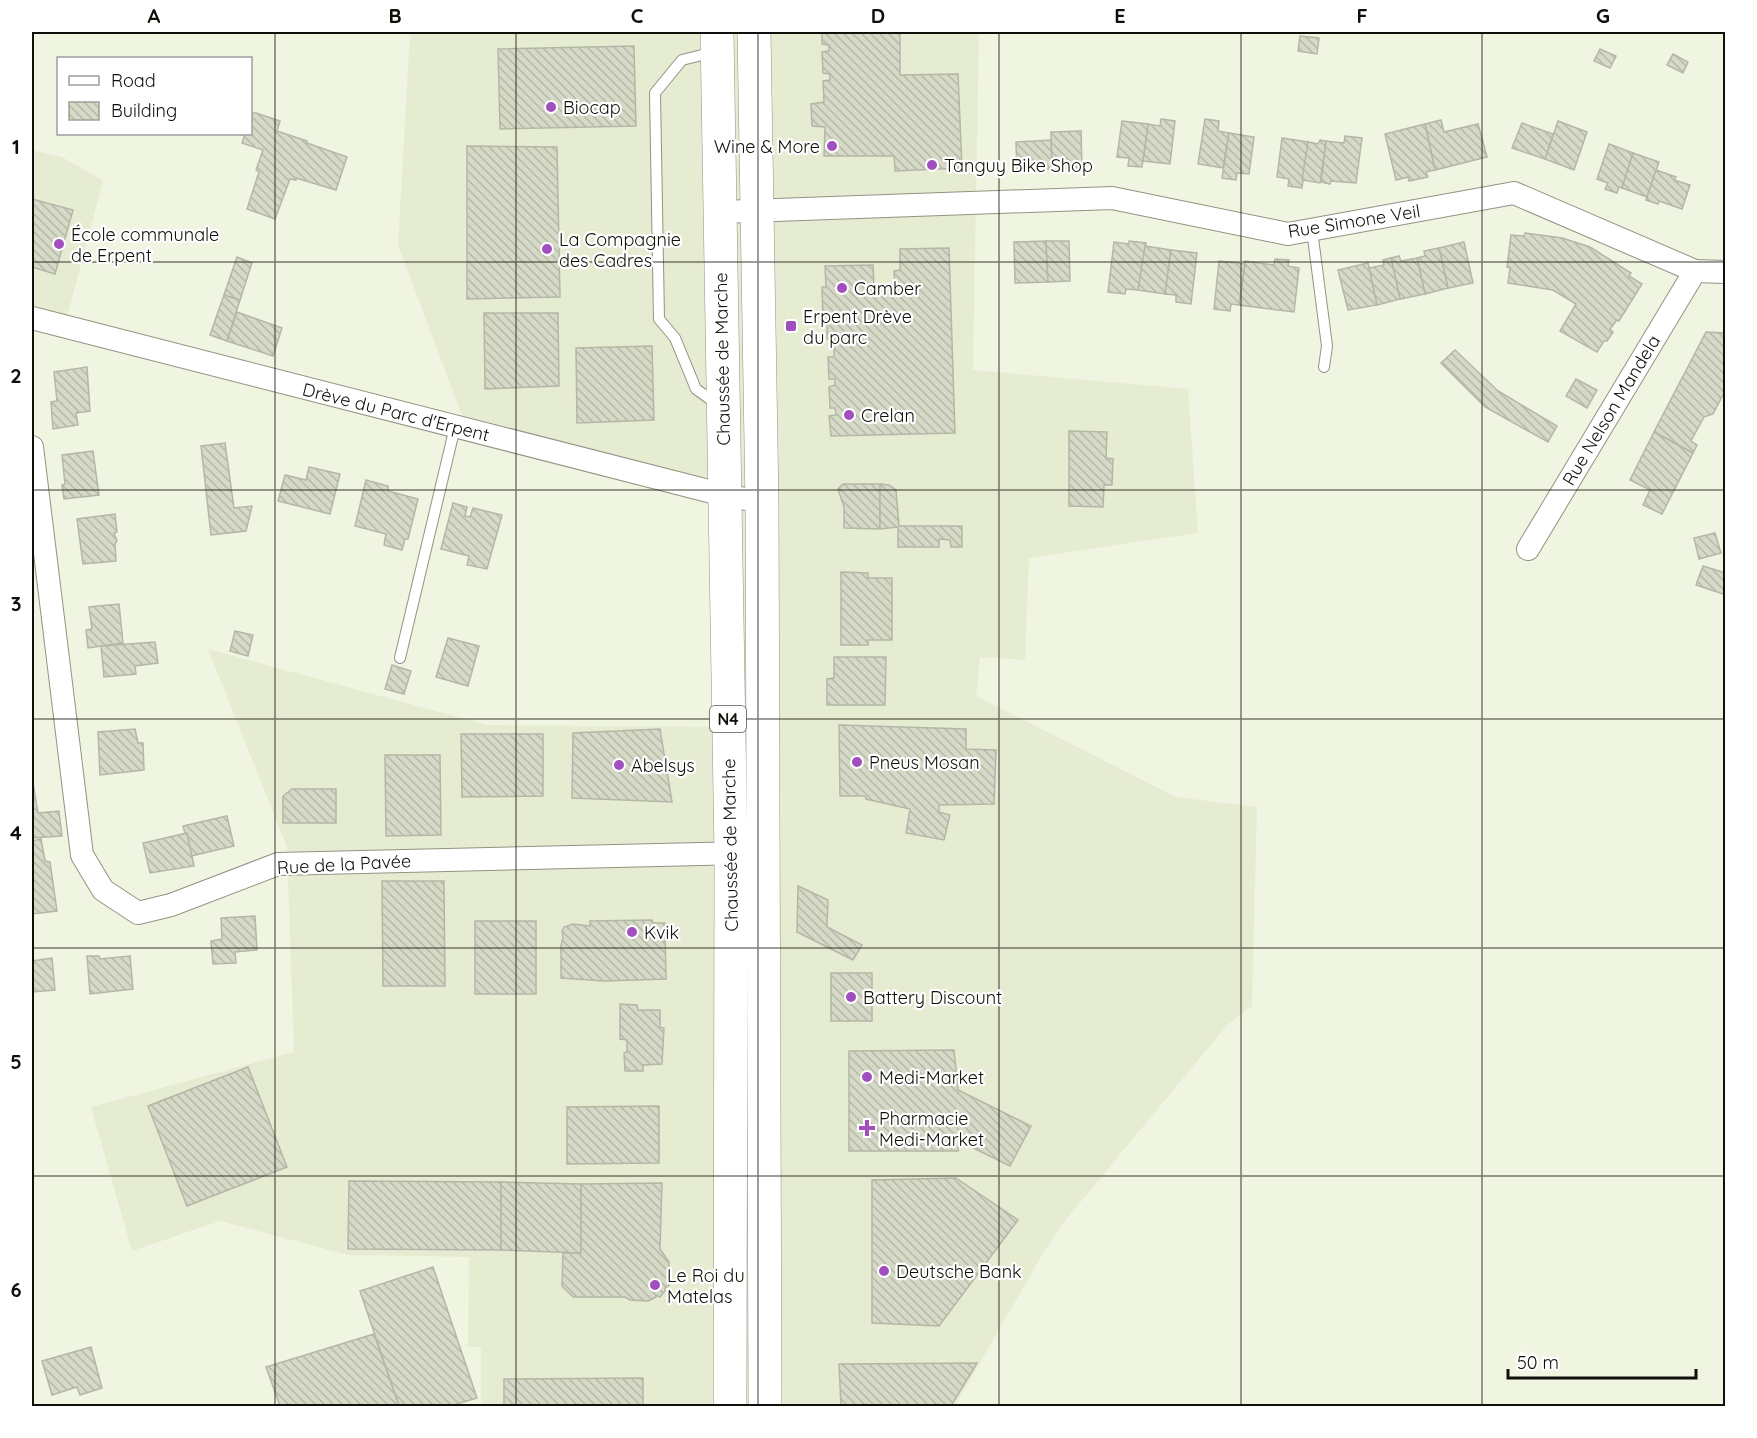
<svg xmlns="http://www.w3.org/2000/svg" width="1757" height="1438" viewBox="0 0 1757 1438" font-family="Quicksand,sans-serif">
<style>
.built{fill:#e6ecd1}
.building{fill:url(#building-back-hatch);stroke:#b3b8a6;stroke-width:1.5}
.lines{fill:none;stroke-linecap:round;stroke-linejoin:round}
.lane-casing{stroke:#909482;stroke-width:12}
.street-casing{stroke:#909482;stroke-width:24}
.primary-casing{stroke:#909482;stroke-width:34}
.lane{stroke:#fff;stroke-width:10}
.street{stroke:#fff;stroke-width:22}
.primary{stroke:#fff;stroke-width:33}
.grid{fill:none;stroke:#0e1009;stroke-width:1.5;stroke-opacity:0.55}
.poi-dot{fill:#a14ebe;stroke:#fff;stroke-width:2}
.labels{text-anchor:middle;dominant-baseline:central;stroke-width:4.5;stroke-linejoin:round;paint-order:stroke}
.shield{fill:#fff;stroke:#565853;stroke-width:1.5}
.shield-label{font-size:16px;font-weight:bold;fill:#0e1009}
.poi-label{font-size:18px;fill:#0e1009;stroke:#fff;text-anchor:start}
.street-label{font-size:18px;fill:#0e1009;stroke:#fff}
.neatline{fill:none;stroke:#0e1009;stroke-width:2}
.grid-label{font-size:20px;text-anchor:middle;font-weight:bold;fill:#0e1009}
</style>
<defs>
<pattern id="building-back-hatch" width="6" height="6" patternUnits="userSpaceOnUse" patternTransform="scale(1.5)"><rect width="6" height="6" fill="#d5d9c6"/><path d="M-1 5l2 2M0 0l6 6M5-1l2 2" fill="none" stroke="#b6b9a9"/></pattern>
</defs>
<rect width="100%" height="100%" fill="#f0f5e1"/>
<g class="built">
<path d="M410 32H979L973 370 1188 389 1198 533 1029 558 1025 660 980 657 976 696 1176 797 1257 807 1252 1006 1228 1024 1064 1222 1045 1250 955 1406H481V1347H468L469 1257 348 1255 220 1221 132 1251 91 1107 294 1052 287 847 208 649 487 725 719 727 715 484 464 421 398 245Z"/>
<path d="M32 150 62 157 103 181 67 317 32 306Z"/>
</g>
<g class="building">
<path d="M822 32H900V75L958 74 962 168 895 171 894 156H824L825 127 812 126 811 104 824 102 823 81 830 80V74L823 73 822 52 829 51V45L822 44Z"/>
<path d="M1300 36 1319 38 1317 54 1298 51Z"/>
<path d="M634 46 636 126 500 129 498 49Z"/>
<path d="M1600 49 1616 56 1610 68 1594 61Z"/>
<path d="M1673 54 1688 62 1683 73 1667 65Z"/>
<path d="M250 113H256L280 121 277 131 307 141V143L347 157 336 190 296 178V180L290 179 275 219 247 209 259 172 256 170 263 150 242 143 245 134H250Z"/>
<path d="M1161 119 1175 121 1170 164 1143 161 1148 124 1160 126Z"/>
<path d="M1205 119 1219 121 1218 131 1229 133 1223 168 1198 164Z"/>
<path d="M1441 120 1444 132 1478 124 1487 157 1435 170 1425 124Z"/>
<path d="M1122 121 1148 124 1142 167 1128 166 1129 158 1117 157Z"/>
<path d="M1558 121 1587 132 1574 170 1545 159Z"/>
<path d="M1522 123 1553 134 1545 159 1512 148Z"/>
<path d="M1425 124 1435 170 1426 172 1428 177 1409 181 1408 177 1396 180 1385 134Z"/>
<path d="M1081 131 1082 168 1052 169 1051 132Z"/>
<path d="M1229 133 1254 137 1249 174 1237 173 1236 180 1222 178Z"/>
<path d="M1345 136 1362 138 1356 183 1331 181 1330 184 1321 182 1326 141 1344 143Z"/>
<path d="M1282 138 1308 142 1302 188 1288 186 1289 179 1277 177Z"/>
<path d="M1051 140 1052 169 1017 171 1016 142Z"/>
<path d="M1320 140 1326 141 1320 183 1302 180 1308 142 1318 144Z"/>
<path d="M1609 144 1633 153 1622 188 1619 187 1617 193 1605 189 1608 183 1597 179Z"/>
<path d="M467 146 557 147 560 297 467 299Z"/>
<path d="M1633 153 1659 162 1647 197 1622 188Z"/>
<path d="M1656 170 1676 177 1674 180 1690 185 1682 209 1659 201 1658 204 1646 200Z"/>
<path d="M32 199 73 210 55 274 32 267Z"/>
<path d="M1525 233 1562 238 1590 247 1631 273 1629 276 1642 284 1619 321 1617 320 1610 329 1613 332 1607 341H1604L1597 352 1560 331 1576 304 1553 290 1508 283 1510 268 1507 267 1511 235 1524 236Z"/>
<path d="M1046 241 1048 282 1015 283 1014 242Z"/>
<path d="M1046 241H1069L1070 281 1048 282Z"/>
<path d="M1129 241 1146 243 1138 290 1126 289 1125 294 1108 292 1114 242 1129 244Z"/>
<path d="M1464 242 1473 283 1448 288 1439 248Z"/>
<path d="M1145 246 1171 250 1165 294 1138 290Z"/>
<path d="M949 248 955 433 831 436 829 416 836 415 835 408H830L829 387 835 385V379H829L828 357H834V340L827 339V321L823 320 822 287H826L825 266 873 265 874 286 895 285 894 271 900 270V249Z"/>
<path d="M1439 248 1448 288 1425 294 1417 258 1425 256 1424 251Z"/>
<path d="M1171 250 1197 253 1191 304 1176 302V295L1165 294Z"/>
<path d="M1399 256 1401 261 1417 258 1425 294 1400 299 1391 258Z"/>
<path d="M237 257 252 263 240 300 224 295Z"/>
<path d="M1391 258 1400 299 1377 305 1369 268 1384 265 1383 260Z"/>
<path d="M1275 259 1289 260 1288 266 1299 268 1294 312 1239 305 1245 261 1274 265Z"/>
<path d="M1219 261 1245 264 1239 305 1231 304 1230 311 1214 309Z"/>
<path d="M1368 263 1377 305 1348 310 1338 270Z"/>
<path d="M224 295 240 300 227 341 210 335Z"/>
<path d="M237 312 282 328 273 356 227 341Z"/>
<path d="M484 313H558L559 386 485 389Z"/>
<path d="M1706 332 1726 333V389L1713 414 1704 417 1691 441 1697 445 1693 453 1654 432Z"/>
<path d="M652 346 654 420 577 423 576 348Z"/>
<path d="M1455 350 1498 391 1557 426 1548 442 1485 407 1441 363Z"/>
<path d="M87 367 90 411 76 413 78 425 53 429 51 402 57 401 54 372Z"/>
<path d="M1576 379 1597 390 1587 408 1566 396Z"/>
<path d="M1069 431 1107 432 1106 458 1113 459 1112 485H1104L1103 507 1069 506Z"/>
<path d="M1654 432 1693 453 1662 514 1643 505 1650 490 1630 480Z"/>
<path d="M225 443 234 508 252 506 246 531 211 535 201 446Z"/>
<path d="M93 451 99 495 64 499 62 485 65 484 62 455Z"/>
<path d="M309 467 340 474 330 514 278 501 285 475 306 480Z"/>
<path d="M366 480 388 486V491L418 499 408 539H405L402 550 384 545 386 534 355 526Z"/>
<path d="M843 484H880V529L844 528V507L838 489Z"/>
<path d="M880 484 889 485 896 490 899 526H962V547H951L950 540 939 539V547H898V527L880 529Z"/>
<path d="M453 503 467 507 465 516 470 517 473 508 502 515 487 569 467 565 469 556 441 549Z"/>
<path d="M115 514 117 532 114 533 117 541 115 544 116 561 83 564 77 519Z"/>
<path d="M1715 533 1721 553 1699 559 1694 538Z"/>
<path d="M1703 566 1726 573V595L1696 585Z"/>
<path d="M841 572 868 573V578H892V640H868V645H841Z"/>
<path d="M119 604 123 643 88 648 86 630 92 629 89 607Z"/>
<path d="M235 631 253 635 248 656 230 651Z"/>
<path d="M448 638 479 646 468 686 436 677Z"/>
<path d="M155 642 158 663 135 666 136 674 104 677 101 646Z"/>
<path d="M834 657H886L885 705H827V679L834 678Z"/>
<path d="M392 665 411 671 404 694 385 689Z"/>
<path d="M839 725 966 729V749L996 750 994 804 939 805V812L950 815 944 840 906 833 910 809 866 799 865 796H840Z"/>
<path d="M135 729 138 743H143L144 770 100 775 98 732Z"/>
<path d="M660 729 672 802 572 798 573 733Z"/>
<path d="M461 734H543V796L462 797Z"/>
<path d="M385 755H440L441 835 386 836Z"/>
<path d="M32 783H33L38 813 59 811 62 836 32 838Z"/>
<path d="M292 789H336V823H283V796Z"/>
<path d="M227 816 234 846 191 856 183 826Z"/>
<path d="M187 833 194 866 150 873 143 843Z"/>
<path d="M41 839 45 861 50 862 57 911 32 914V841Z"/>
<path d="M382 881H444L445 986H383Z"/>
<path d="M798 886 828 900 827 927 862 945 853 960 797 932Z"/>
<path d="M255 916 257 950 235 952 236 963 213 964 211 941 222 939 221 918Z"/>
<path d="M652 920 653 923H665L666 979 604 981 561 978V946L563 937 562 931 564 927 573 924 590 926V921Z"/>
<rect x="475" y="921" width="61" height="73"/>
<path d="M87 956H99L100 959 130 956 133 989 90 994Z"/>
<path d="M52 958 55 990 32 992V961Z"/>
<rect x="831" y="973" width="41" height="48"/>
<path d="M620 1004 637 1005 638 1010H660V1027L664 1028 662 1064 643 1065V1071H625L624 1053 627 1052V1040L620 1039Z"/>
<path d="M954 1050 958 1090 1031 1126 1010 1166 959 1141 958 1151H849V1051Z"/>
<path d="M248 1067 287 1167 187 1206 148 1106Z"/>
<path d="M659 1106V1163L567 1164V1107Z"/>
<path d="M956 1178 1018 1220 939 1326 872 1323V1180Z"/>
<path d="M349 1181 501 1182V1250L348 1249Z"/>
<path d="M501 1182 581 1184V1253L501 1250Z"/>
<path d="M662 1183 660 1249 669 1262V1285L665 1288V1291L660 1297 656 1295V1297L648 1301 630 1300 625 1297H573L562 1286 563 1253H581V1184Z"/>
<path d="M433 1267 477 1398 450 1406H399L360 1291Z"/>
<path d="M374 1334 399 1406H280L266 1367Z"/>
<path d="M91 1347 102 1388 80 1395 77 1387 52 1395 42 1361Z"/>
<path d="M977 1363 951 1406H841L839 1364Z"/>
<path d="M643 1378V1406H504V1379Z"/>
</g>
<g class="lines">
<g class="lane-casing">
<g id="lane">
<path d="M714 52 682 60 655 93 659 319 675 338 696 389 717 404"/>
<path d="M1312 230 1327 346 1324 367"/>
<path d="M400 658 455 427"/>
</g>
</g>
<g class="street-casing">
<g id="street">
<path d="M720 212 1112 198 1288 234 1514 193 1695 271 1726 272"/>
<path d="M32 318 724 495 762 502"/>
<path d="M32 447 82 855 103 890 138 913 171 905 278 864 744 853"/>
<path d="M1528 549 1695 271"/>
</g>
</g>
<g class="primary-casing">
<g id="primary">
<path d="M717 32 731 853 730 1406"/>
<path d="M754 32 762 502 765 1406"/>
</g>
</g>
<use href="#lane" class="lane"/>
<use href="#street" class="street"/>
<use href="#primary" class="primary"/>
</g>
<path class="grid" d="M275 32V1406M516 32V1406M758 32V1406M999 32V1406M1241 32V1406M1482 32V1406M32 262H1726M32 490H1726M32 719H1726M32 948H1726M32 1176H1726"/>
<g class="poi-dot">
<circle cx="551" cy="107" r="6"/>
<circle cx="832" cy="146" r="6"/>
<circle cx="932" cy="165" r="6"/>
<circle cx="59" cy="244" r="6"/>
<circle cx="547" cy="249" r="6"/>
<circle cx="842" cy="288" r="6"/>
<rect x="785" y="320" width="12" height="12" rx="3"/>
<circle cx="849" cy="415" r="6"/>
<circle cx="857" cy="762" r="6"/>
<circle cx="619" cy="765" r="6"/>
<circle cx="632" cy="932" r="6"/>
<circle cx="851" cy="997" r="6"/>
<circle cx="867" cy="1077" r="6"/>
<path d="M864 1119h6v6h6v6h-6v6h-6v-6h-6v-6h6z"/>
<circle cx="884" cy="1271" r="6"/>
<circle cx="655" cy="1285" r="6"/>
</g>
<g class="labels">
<rect class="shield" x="710" y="706" width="36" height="26" rx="4.5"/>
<g class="shield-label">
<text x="728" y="719">N4</text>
</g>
<g class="poi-label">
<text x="563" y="107">Biocap</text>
<text x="820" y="146" text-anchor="end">Wine &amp; More</text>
<text x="944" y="165">Tanguy Bike Shop</text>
<text x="71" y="234">École communale<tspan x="71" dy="21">de Erpent</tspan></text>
<text x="559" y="239">La Compagnie<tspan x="559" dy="21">des Cadres</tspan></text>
<text x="854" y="288">Camber</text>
<text x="803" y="316">Erpent Drève<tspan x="803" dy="21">du parc</tspan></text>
<text x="861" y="415">Crelan</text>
<text x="869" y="762">Pneus Mosan</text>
<text x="631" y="765">Abelsys</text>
<text x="644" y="932">Kvik</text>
<text x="863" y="997">Battery Discount</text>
<text x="879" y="1077">Medi-Market</text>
<text x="879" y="1118">Pharmacie<tspan x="879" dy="21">Medi-Market</tspan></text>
<text x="896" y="1271">Deutsche Bank</text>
<text x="667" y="1275">Le Roi du<tspan x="667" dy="21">Matelas</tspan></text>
</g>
<g class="street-label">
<text transform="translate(1354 221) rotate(-9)">Rue Simone Veil</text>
<text transform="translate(722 359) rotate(-91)">Chaussée de Marche</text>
<text transform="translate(1611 410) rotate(-59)">Rue Nelson Mandela</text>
<text transform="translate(396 412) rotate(14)">Drève du Parc d'Erpent</text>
<text transform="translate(730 845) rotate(-91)">Chaussée de Marche</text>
<text transform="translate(344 864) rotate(-3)">Rue de la Pavée</text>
</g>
</g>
<rect width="1757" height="1438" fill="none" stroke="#ffffff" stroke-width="66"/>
<rect x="57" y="57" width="195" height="78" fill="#ffffff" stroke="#9f9f9d" stroke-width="1.5"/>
<rect x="69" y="76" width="30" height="9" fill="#ffffff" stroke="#9f9f9d" stroke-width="1.5"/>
<text x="111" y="87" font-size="18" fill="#0e1009">Road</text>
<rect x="69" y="102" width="30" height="18" fill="url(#building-back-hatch)" stroke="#9f9f9d" stroke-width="1.5"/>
<text x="111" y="117" font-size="18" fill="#0e1009">Building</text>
<path d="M1508 1369v9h188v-9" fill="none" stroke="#0e1009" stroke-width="3"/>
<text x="1517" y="1369" font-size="18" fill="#0e1009" stroke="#ffffff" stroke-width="4.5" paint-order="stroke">50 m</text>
<rect x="33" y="33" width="1691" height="1372" class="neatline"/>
<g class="grid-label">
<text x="154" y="23">A</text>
<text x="395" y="23">B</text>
<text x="637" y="23">C</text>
<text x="878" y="23">D</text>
<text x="1120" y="23">E</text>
<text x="1362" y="23">F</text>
<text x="1603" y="23">G</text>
<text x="16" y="154">1</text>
<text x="16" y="383">2</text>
<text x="16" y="611">3</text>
<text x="16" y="840">4</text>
<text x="16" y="1069">5</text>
<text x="16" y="1297">6</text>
</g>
</svg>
